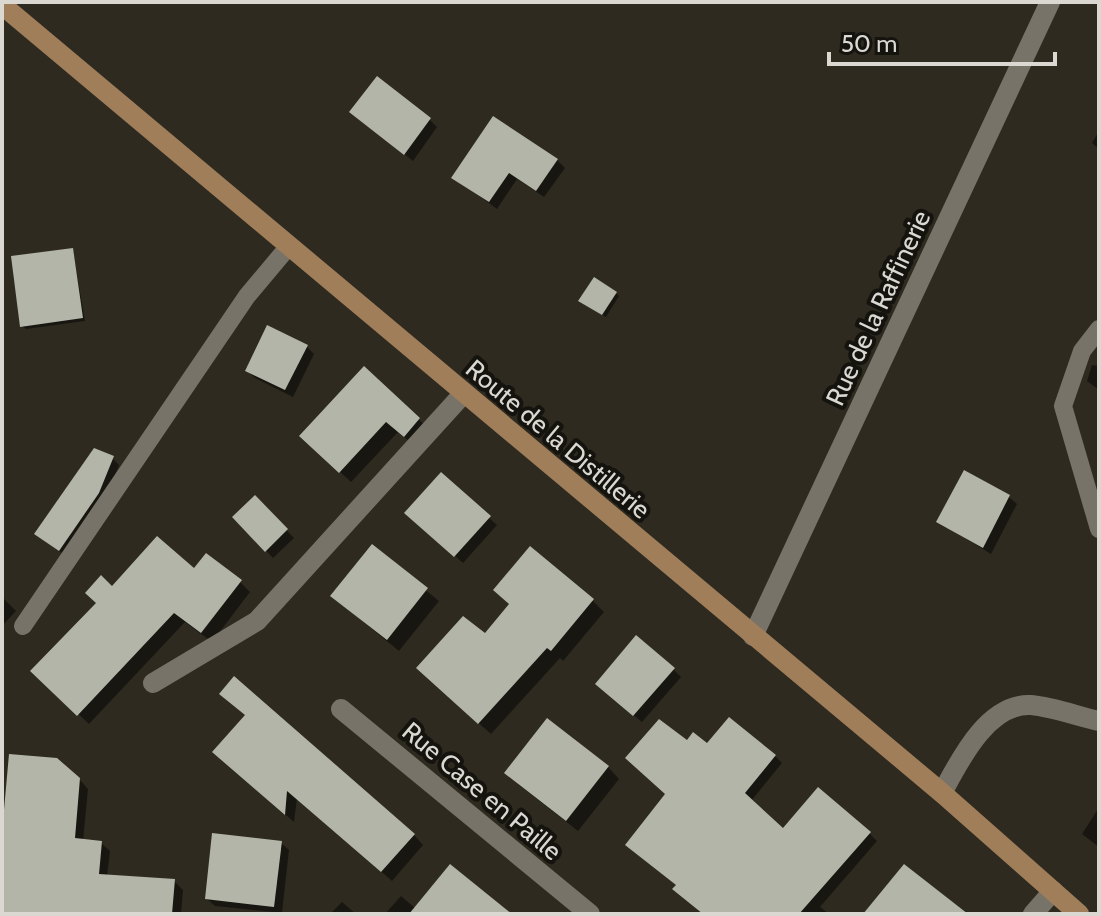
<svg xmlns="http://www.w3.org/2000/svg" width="1101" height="916" viewBox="0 0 1101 916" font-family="Cabin,sans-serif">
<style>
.shadow{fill:#0007}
.building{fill:#b2b5a8}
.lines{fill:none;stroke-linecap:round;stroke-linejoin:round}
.lane{stroke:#787368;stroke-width:18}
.street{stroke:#787368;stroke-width:20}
.secondary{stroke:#a07e5a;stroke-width:20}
.labels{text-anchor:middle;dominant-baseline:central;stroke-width:8;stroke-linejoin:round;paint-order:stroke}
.street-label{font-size:26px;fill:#dad8d1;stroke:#15130e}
</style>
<rect width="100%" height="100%" fill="#2e2a20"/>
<g class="shadow">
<path d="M360 119H429L437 127 413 161Z"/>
<path d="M1099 131V149L1092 143Z"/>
<path d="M557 160 565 168 544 197 517 179 497 209 454 177Z"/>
<path d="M73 250 85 321 26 329 22 326Z"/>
<path d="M616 293 619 296 606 317 584 304Z"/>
<path d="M306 346 314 354 293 397 255 378 247 371Z"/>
<path d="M1092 365 1099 366V390L1087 381Z"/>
<path d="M364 369 430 430 415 446 398 432 351 482 313 447Z"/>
<path d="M112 458 119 465 105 500 67 557 36 534Z"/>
<path d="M1009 497 1017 504 991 554 939 522Z"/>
<path d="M255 498 294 538 273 558 234 517Z"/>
<path d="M489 518 497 525 463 563 415 520Z"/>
<path d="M372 547 439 601 399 651 345 607Z"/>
<path d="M194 571 240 582 250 592 212 642 185 622 89 724 33 671 112 589Z"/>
<path d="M2 597 16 611 2 626Z"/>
<path d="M593 601 604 612 563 661 560 658 491 734 430 680 485 635Z"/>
<path d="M673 669 681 677 642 722 605 691Z"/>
<path d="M687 743 775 756 782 763 751 801 783 830 870 834 877 841 820 907 829 914H704L678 885 667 794Z"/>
<path d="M225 762 414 835 423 845 392 881 297 798 294 822Z"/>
<path d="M608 767 619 779 578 831 518 784Z"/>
<path d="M79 779 88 789 83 841 101 843 110 851 107 877 174 881 183 890 181 914H2V854Z"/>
<path d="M1098 809H1099V847L1082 834Z"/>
<path d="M281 843 289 850 282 913 215 906 207 899Z"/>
<path d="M401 896 416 909 509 914H385Z"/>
<path d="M342 902 356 914H330Z"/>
</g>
<g class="building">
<path d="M377 76 431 118 404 155 349 112Z"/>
<path d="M493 116 558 159 536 191 509 173 489 202 451 178Z"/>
<path d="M73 248 83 318 20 327 11 256Z"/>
<path d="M594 277 617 292 602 315 578 301Z"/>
<path d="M267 325 308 345 285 390 245 371Z"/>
<path d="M364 366 420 418 404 437 386 422 339 473 299 436Z"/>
<path d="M94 448 114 456 99 493 59 551 34 534Z"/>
<path d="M964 470 1010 495 983 548 936 522Z"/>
<path d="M441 472 491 516 454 557 404 513Z"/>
<path d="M255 495 288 529 265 552 232 517Z"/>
<path d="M157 536 194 568 206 553 242 580 201 633 174 613 77 716 30 671 96 603 85 593 101 575 112 586Z"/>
<path d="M372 544 428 588 387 640 330 596Z"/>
<path d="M530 546 594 599 551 651 547 648 478 724 416 668 463 616 485 633 509 604 493 590Z"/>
<path d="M636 635 675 668 633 716 595 684Z"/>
<path d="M234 676 415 834 381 872 287 791 285 815 212 752 245 715 219 694Z"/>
<path d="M729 717 776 755 745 793 783 828 818 787 871 832 799 914H703L672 889 676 885 625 845 665 794 625 758 659 719 687 740 693 732 707 743Z"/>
<path d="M547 718 609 766 566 821 504 773Z"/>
<path d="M9 754 57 758 80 778 75 838 102 841 99 874 175 879 172 914H2V832Z"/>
<path d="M212 833 282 841 274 907 205 899Z"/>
<path d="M450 864 512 914H409Z"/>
<path d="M904 864 968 914H863Z"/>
</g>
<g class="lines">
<g class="lane">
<path d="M1099 329 1082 351 1063 406 1099 529"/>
<path d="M23 626 247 296 289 246"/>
</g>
<g class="street">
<path d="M753 636 1050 2"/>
<path d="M153 683 257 621 464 393"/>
<path d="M341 709 590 914"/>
<path d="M942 793C959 762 987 703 1031 705 1053 707 1077 716 1099 721"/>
<path d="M1033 914 1053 891"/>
</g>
<path class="secondary" d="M2 5 942 793 1079 914"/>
</g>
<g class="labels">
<g class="street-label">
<text transform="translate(878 308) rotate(-65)">Rue de la Raffinerie</text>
<text transform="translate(558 439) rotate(40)">Route de la Distillerie</text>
<text transform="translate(482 791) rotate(40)">Rue Case en Paille</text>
</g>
</g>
<rect width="1101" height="916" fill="none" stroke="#dad8d1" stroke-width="8"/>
<path d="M829 52v12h226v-12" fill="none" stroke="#dad8d1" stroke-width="4"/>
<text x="841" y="52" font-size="24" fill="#dad8d1" stroke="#15130e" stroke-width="6" paint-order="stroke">50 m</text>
</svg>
